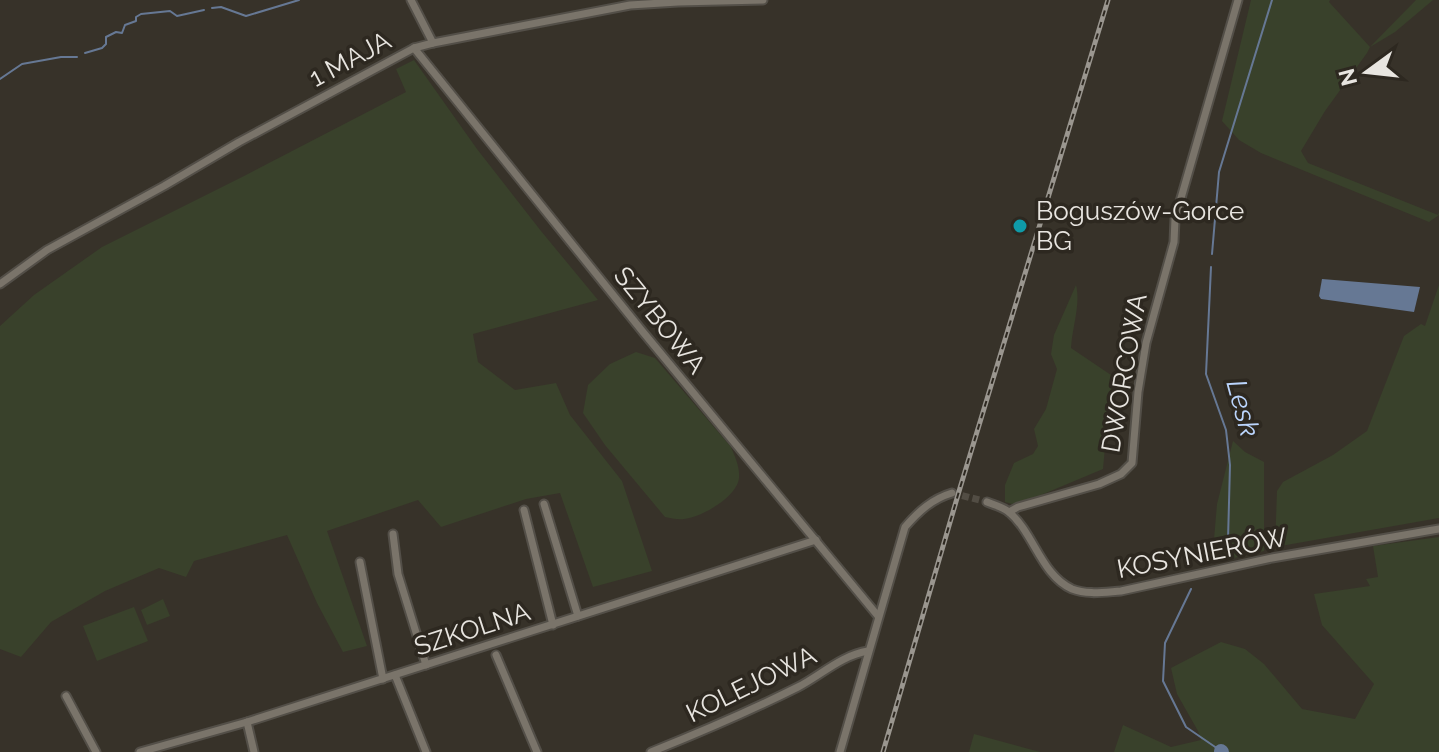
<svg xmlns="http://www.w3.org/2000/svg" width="1439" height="752" viewBox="0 0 1439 752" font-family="Raleway,sans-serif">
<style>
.green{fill:#39412b}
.water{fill:#667894}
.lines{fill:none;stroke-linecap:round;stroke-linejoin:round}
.stream{stroke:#667894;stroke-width:2}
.river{stroke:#667894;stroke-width:14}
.street-tunnel{stroke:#524d44;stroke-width:7;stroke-dasharray:7 3.5;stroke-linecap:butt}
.street-casing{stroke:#534f48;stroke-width:11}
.street{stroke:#7a746a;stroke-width:7}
.rail-casing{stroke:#9a968f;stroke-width:5}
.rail{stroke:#2d2820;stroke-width:2;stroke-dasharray:6;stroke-linecap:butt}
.culture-dot{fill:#0f9aa8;stroke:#2d2820;stroke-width:3}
.labels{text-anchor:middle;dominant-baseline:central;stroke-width:7;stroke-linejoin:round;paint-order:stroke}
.street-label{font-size:26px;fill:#e8e5e0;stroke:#2d2820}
.poi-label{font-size:26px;fill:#e8e5e0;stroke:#2d2820;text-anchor:start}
.water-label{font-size:28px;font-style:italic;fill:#bbd5fd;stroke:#2d2820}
</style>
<rect width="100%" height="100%" fill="#373229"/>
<g class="green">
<path d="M1251 0H1330L1329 2 1370 47 1367 53 1325 111 1301 151 1308 163 1438 215 1439 212V215L1429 222 1261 153 1239 140 1222 121Z"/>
<path d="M1416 0H1433L1395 32 1370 47Z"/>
<path d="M414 60 477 149 541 231 598 300 473 334 478 362 515 390 556 383 570 415 622 481 652 571 593 587 560 493 526 499 441 527 418 500 327 531 367 646 343 652 317 603 287 535 194 561 186 577 159 568 105 591 51 622 21 657 0 649V326L34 295 102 247 246 175 406 92 396 69Z"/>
<path d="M1076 285C1081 304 1072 328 1071 348L1111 375 1115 385 1107 425 1103 469 1041 495 1012 504 1005 502V485L1014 463 1033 454 1038 446 1034 429 1046 409 1057 369 1051 354 1054 335Z"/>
<path d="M1439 285V518L1275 547 1277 491 1283 482 1333 455 1367 431 1404 336 1421 324 1425 326Z"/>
<path d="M636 352 655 358 731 447C735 457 740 467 739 478 737 497 702 517 684 519 678 520 671 518 665 517L605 445 583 413 588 385 610 364Z"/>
<path d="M1233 441 1245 452 1264 462V551L1212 563 1217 504Z"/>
<path d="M1439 537V752H1114L1123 725 1171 747 1201 740 1198 731 1177 694 1171 668 1221 642 1245 649 1264 664 1302 709 1355 719 1374 684 1322 625 1314 594 1370 586 1366 579 1378 577 1373 546Z"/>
<path d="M163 599 170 616 147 625 141 610Z"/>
<path d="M134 607 148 641 97 661 83 626Z"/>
<path d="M974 734 1040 752H969Z"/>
</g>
<path class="water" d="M1322 279 1420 287 1414 312 1321 299 1319 296Z"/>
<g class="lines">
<g class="stream">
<path d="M212 8 221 7 246 16 299 0"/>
<path d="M85 53 102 48 106 44V37L116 32 122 33 125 25 136 21V17L141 14 170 11 177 16 204 10"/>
<path d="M0 79 22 64 61 57H77"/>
<path d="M1212 254 1219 172 1272 0"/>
<path d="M1211 267 1206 374 1226 430 1230 465 1228 540 1213 556"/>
<path d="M1191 589 1165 643 1163 681 1186 727 1221 751"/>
</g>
<path class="river" d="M1221 751 1222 752"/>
<path class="street-tunnel" d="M952 493 987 502"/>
<g class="street-casing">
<g id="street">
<path d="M411 0 433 43"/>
<path d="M414 48 643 332 878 616"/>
<path d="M0 284 47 250 164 186 239 142 414 48 433 43 630 5 678 2 763 0"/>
<path d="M987 502C994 505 1003 507 1009 512 1034 533 1041 575 1072 589 1087 595 1105 592 1121 591L1272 558 1439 529"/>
<path d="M544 504 578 616"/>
<path d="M524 510 553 625"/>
<path d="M1009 512 1018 507 1099 484 1121 474 1132 463 1138 392 1146 343 1174 242 1175 219 1238 0"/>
<path d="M393 534 398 574 426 665"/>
<path d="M360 562 383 679"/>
<path d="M496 655 537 752"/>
<path d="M395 675 426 752"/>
<path d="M66 696 96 752"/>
<path d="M247 722 254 752"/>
<path d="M140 752 247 722 816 540"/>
<path d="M651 752C701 732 750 711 798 687 821 675 842 655 868 651"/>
<path d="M840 752 905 527C919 511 932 499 952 493"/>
</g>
</g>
<use href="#street" class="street"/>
<g class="rail-casing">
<path id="rail" d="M883 752 960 488 1108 0"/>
</g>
<use href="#rail" class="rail"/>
</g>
<circle class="culture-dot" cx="1020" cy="226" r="8"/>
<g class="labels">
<g class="street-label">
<text transform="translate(350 59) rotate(-28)">1 MAJA</text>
<text transform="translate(660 320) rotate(51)">SZYBOWA</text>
<text transform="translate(1124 373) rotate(-80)">DWORCOWA</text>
<text transform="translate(1202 553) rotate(-11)">KOSYNIERÓW</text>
<text transform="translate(472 629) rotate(-18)">SZKOLNA</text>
<text transform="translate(751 684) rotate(-26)">KOLEJOWA</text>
</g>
<g class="poi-label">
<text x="1036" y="211">Boguszów-Gorce<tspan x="1036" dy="30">BG</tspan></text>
</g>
<g class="water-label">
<text transform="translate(1243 408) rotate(75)">Lesk</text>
</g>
</g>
<g transform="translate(1367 72) rotate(255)" stroke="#2d2820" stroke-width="6" paint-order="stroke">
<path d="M0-6L14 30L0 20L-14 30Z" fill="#e8e5e0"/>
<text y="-12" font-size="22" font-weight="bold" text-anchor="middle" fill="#e8e5e0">N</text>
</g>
</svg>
